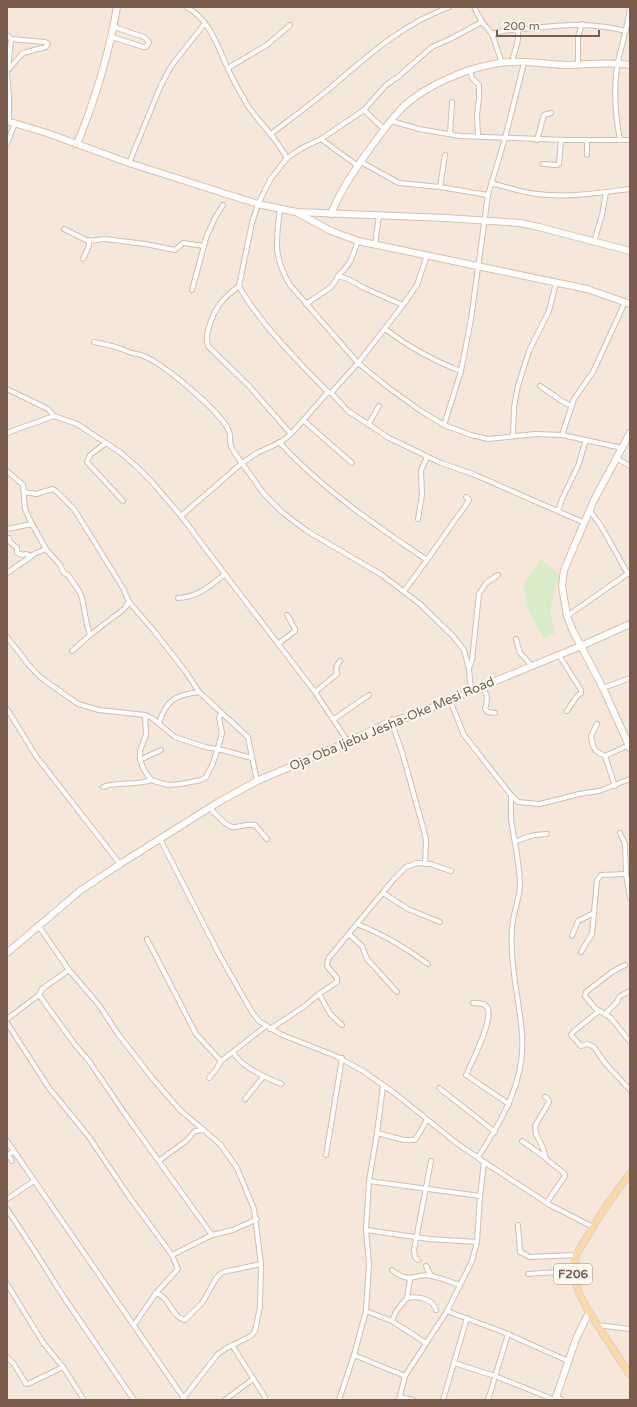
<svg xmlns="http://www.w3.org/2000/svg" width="637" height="1407" viewBox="0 0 637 1407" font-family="'Varela Round',sans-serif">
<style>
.residential{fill:#f5e8da}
.green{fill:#d8ecc9}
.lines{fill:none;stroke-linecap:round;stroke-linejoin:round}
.street-casing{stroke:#d1beb0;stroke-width:6}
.secondary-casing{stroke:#d6c0b0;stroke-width:8}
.primary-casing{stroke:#dad1cd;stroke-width:8}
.street{stroke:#fff;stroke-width:4}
.secondary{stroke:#fff;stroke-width:6}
.primary{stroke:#fbd9a5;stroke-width:6}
.labels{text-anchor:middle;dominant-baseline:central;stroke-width:4;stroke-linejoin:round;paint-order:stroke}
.shield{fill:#fffaf3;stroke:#a28b7f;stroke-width:1}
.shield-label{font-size:12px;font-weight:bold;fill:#7a5c4d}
.street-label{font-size:13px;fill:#7a5c4d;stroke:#fffaf3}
</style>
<rect width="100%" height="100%" fill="#fdf6ec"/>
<rect class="residential" x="7" y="7" width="623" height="1393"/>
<path class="green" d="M541 559 559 575 550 610 555 633 544 639 528 610 523 584Z"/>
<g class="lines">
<g class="street-casing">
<g id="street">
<path d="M186 7C209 18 218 47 228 69 234 82 241 94 248 106 255 117 264 125 271 135 277 142 282 150 287 158"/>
<path d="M474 7 482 22 492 34 502 63"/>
<path d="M482 22 450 39 432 47 399 76 386 85 364 110 321 139 302 148 287 158 270 180 258 204 252 223 239 286C246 300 256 312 265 324 285 348 306 370 328 392L331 393 348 411 389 438 441 463 473 474 585 523"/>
<path d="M492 34C506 29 519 29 534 28 567 24 594 23 626 31"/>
<path d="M7 35 11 39 45 42 48 44 46 47 23 53 7 71"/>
<path d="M112 37 143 47H146L149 42 144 37 114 27"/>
<path d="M513 57C516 49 519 40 518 32L513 29"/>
<path d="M578 64V37L582 24"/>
<path d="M8 68 11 39"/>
<path d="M228 68 267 45 290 25"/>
<path d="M470 70 472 78 479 85V99L477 114 478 136"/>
<path d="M7 72 9 96V121"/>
<path d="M364 110 384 129"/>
<path d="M391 121 419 129 460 136 565 140H630"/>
<path d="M271 134C290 119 310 105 329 89 368 56 399 26 449 7"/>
<path d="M450 134 452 102"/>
<path d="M321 139 358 166"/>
<path d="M537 140 544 115 551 113"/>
<path d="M620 140C615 114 613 88 618 62 622 43 628 26 630 7"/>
<path d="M7 144 15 123"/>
<path d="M587 155V140"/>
<path d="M361 162 399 183 440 187 488 195"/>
<path d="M129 163 161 85 172 65 205 23"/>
<path d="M543 164 557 165 559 164 561 140"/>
<path d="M491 183C506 187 521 192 537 194 567 198 599 193 630 189"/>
<path d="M440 187 445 155"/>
<path d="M280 209C276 240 273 257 290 285L358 363 389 388 421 411 444 425 471 435 488 439 535 434 562 435 622 448"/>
<path d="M64 229 88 241 105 239 145 244 175 250 183 243 204 246"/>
<path d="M594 242 602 215 606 192"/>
<path d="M375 245 379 215"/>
<path d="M83 259 89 246V240"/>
<path d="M338 276 348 279 364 288 403 305"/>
<path d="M239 286C223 298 215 307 209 327 207 333 206 340 208 346L249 386 291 434"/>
<path d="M192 290 207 235 215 218 223 205"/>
<path d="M306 304 331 287 334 283 338 276 347 266 351 260 358 241"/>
<path d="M385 329C409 347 433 361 461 371"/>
<path d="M94 342C106 344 118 347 129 352 134 354 140 354 144 356 165 365 220 411 229 431 231 436 229 443 232 449L264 494 283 513 307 531 382 575 420 604 453 636 464 650 469 669 471 691"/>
<path d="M540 386 562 401 571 406"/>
<path d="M7 389 48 409 54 416"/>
<path d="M331 393 358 363 403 305 417 285 427 255"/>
<path d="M303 420 352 463"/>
<path d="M368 425 379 406"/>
<path d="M444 425 461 371 471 319 488 195 505 138 524 63"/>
<path d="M7 433 54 416 77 424 121 453 138 468 152 482 181 516 227 577 315 692 348 742"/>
<path d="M562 435 574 399 593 372 625 302"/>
<path d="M513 436 514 407 518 386 529 351 549 311 556 283"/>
<path d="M279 442C322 489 375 525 427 560"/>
<path d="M106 443 90 455 87 462 123 501"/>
<path d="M616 458 630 466"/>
<path d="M7 471 23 485 25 509 32 524 46 549 60 565 64 573 68 575 79 591 82 598 87 625 90 635"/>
<path d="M24 492 36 494 53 489 57 492 74 509 123 588 129 602"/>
<path d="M558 511 562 499 578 466 586 440"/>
<path d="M590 511 601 526 628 574"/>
<path d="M181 516 242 463 257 453 281 442 291 434 328 392"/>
<path d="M418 519 422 495 421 471 427 457"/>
<path d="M7 529 32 524"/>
<path d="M9 538 10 542 17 548V553L23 555 25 554 29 555 28 559"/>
<path d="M7 573 36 553 46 549"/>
<path d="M404 591C421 569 437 546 453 523 458 515 465 508 469 500L466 497"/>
<path d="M178 598C198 597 210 586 225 574"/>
<path d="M567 616 630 572"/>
<path d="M7 637 28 664 40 677 78 704 99 710 145 715 152 718 175 737 205 747 222 750 252 758"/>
<path d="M516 639 520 653 532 666"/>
<path d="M278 644 295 631V629L287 615"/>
<path d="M72 651 90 635 124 609 129 602 154 631 186 672 199 692 248 737 257 781"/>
<path d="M559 655 581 690V693L577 696 567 711"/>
<path d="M469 668 472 660 479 594 486 583 498 575"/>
<path d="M481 686C488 694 488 699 485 709L488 712 495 713"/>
<path d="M603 688 630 678"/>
<path d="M315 692 337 674 336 667 340 661"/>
<path d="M450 700 464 735 511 795 518 802 540 804 579 794 599 791 630 779"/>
<path d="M7 709 36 756 120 864"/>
<path d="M145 715 146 735 140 751V760L144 770 151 780 168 785 181 784 201 780 206 777 213 763 221 738 222 733 219 718 221 713"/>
<path d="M334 719 369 695"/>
<path d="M391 721 402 752 424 831 426 840 425 864"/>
<path d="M159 723C166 700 176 695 199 692"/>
<path d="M597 724 591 736 593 746 596 751 605 756 615 786"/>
<path d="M605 756 629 745"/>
<path d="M140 760 161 750"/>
<path d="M103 787C118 781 136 786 151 780"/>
<path d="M210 808C216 814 226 828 235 827 244 826 245 824 255 825L267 839"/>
<path d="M620 833 625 844 626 874 630 898"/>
<path d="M160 839 221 958 252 1012 259 1021 280 1034 336 1056 363 1071 397 1095 455 1142 484 1162 550 1205 593 1227"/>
<path d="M516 841 534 835 547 834"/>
<path d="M383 893 408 909 440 922"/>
<path d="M357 924C383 934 406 948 428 964"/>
<path d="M38 925 69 970 99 1005 118 1034 153 1079 180 1110 220 1144 237 1168 254 1209 261 1264 260 1307 255 1331 251 1336 225 1349 217 1355 182 1400"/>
<path d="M349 934 362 946 367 959 397 992"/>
<path d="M572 936 578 921 594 913"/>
<path d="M147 939 196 1034 221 1061 217 1068 209 1078"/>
<path d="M581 952 592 934 597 880 601 875 626 874"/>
<path d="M625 965 612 972 586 992 585 996 595 1008 611 1018 630 1042"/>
<path d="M319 994 331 1015 342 1025"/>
<path d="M473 1003C478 1003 484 1003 487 1007 495 1018 471 1063 466 1075L509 1104"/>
<path d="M599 1011 573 1032 571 1035 581 1046 587 1044 590 1045 594 1047 605 1063 630 1090"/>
<path d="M605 1014 617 1002 619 997 630 991"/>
<path d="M7 1019 39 995 42 989 69 970"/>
<path d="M7 1023 49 1088 89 1137 128 1195 172 1255 212 1235 125 1114 89 1061 76 1046 39 995"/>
<path d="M270 1029 305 1006 319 994 337 982V978L327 966 328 959 394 879 406 867 417 863 431 864 451 871"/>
<path d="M233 1052C241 1067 266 1078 282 1084"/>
<path d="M221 1061 266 1026"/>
<path d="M439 1088 495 1132"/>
<path d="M545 1097 548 1099 549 1102 535 1126 536 1134 543 1148 546 1159 565 1174V1176L547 1202"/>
<path d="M245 1099 263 1077"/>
<path d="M377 1133 404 1140H415L427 1120"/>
<path d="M7 1141 185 1400"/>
<path d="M522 1141 546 1158"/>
<path d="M326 1155 342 1058"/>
<path d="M478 1157C502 1121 526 1079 522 1034 520 1006 513 979 512 952 512 944 511 936 512 928 513 913 519 900 520 886 520 863 514 842 511 819 511 811 511 803 511 795"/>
<path d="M160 1160 186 1141 195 1131 203 1130"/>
<path d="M12 1161 8 1155 14 1151"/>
<path d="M369 1181 480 1196"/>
<path d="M7 1199 34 1181"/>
<path d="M7 1209 34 1250 65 1299 134 1400"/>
<path d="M518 1225 520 1252 530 1257 576 1255"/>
<path d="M366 1230 429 1239 477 1242"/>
<path d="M212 1235 233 1230 257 1219"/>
<path d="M418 1260 415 1257 414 1250 431 1161"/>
<path d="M426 1266 431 1276"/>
<path d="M392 1270C412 1286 414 1272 432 1276 441 1278 451 1282 460 1285"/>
<path d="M528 1274 573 1271"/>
<path d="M7 1284 44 1344 63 1367"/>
<path d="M156 1293 178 1269 172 1255"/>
<path d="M407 1298 410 1279"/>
<path d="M366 1311 392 1321 426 1343"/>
<path d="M447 1311 508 1334 568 1361"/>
<path d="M392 1321 397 1310 407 1298C417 1296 433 1298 436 1310"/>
<path d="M134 1325 156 1293C170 1297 171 1317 185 1320L202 1303 217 1277 223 1272 261 1264"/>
<path d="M597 1325 630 1329"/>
<path d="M232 1345 265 1397V1400"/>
<path d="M354 1355 405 1376"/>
<path d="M7 1357 14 1364 26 1384H28L63 1367 84 1400"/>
<path d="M454 1363 495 1376 555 1400"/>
<path d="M400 1397 413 1400"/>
<path d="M556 1397 562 1400"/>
<path d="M225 1400 253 1379"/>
<path d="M339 1400 354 1355 366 1311 369 1264 366 1230 369 1181 377 1133 383 1086"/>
<path d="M399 1400 405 1376 447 1311 472 1261 477 1242 480 1196 484 1162"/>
<path d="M443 1400 467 1318"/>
<path d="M488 1400 508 1334"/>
</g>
</g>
<g class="secondary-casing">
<g id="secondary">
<path d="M7 121 47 133 129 163 258 204 296 212 446 218 520 223 539 227 630 251"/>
<path d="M77 144C95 100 109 54 117 7"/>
<path d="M298 213 331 231 358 241 587 289 630 304"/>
<path d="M331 214C338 196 350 177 361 161 375 142 387 123 404 106 426 86 464 69 494 64 518 59 542 64 566 65 588 65 608 61 630 65"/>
<path d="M630 433 594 500 564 570 562 586 567 616 573 631 603 688 630 748"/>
<path d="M7 953 81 890 120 864 217 803 257 781 348 742 391 721 409 717 450 700 471 691 581 646 630 624"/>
<path d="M555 1400 576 1339 589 1312"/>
</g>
</g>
<g class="primary-casing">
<path id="primary" d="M630 1173 604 1209 576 1255 573 1275 579 1293 589 1312 630 1375"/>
</g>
<use href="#street" class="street"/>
<use href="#secondary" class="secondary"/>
<use href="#primary" class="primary"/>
</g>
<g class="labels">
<rect class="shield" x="554" y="1264" width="38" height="20" rx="3"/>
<g class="shield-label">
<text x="573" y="1274">F206</text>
</g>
<g class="street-label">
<text transform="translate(392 724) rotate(-23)">Oja Oba Ijebu Jesha-Oke Mesi Road</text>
</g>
</g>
<rect width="637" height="1407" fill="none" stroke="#7a5c4d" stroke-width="16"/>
<path d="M497 30v6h102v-6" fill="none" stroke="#7a5c4d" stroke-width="2"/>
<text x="503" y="30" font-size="12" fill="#7a5c4d" stroke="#fffaf3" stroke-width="3" paint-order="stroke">200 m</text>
</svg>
